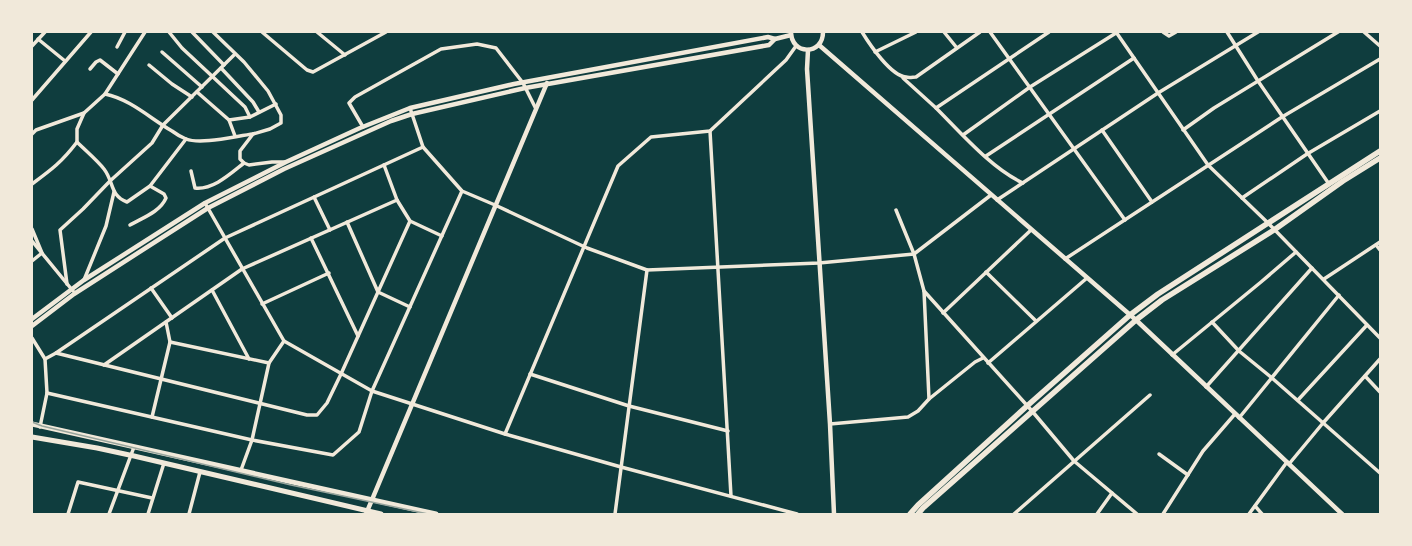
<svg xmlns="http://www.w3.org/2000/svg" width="1412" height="546" viewBox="0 0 1412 546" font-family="Jost,sans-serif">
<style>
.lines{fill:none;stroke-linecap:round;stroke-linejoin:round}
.minor{stroke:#f1e9da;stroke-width:3.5}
.tertiary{stroke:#f1e9da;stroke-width:4.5}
.secondary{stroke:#f1e9da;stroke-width:5}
.primary{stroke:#f1e9da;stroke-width:5.5}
.rail{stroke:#97a49c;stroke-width:1.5}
</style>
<rect width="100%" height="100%" fill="#0f3d3e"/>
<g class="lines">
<g class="minor">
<path d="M169 32 182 48 245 107 250 117"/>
<path d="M192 32 224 65"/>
<path d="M213 32 244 62 268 91 281 115V123L270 129 253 134 240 151V159L244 163 249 165 272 162H286"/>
<path d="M262 32 307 70 313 72 386 32"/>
<path d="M317 32 345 55"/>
<path d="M862 32C870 45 891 76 906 77 909 78 913 77 916 77L980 32"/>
<path d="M944 32 957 48"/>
<path d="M990 32 1125 220"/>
<path d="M1116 32 1208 165 1268 223 1380 338"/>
<path d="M1163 32 1169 36 1176 32"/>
<path d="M1227 32 1258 81 1329 184"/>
<path d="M1364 32 1380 46"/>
<path d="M38 39 65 61"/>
<path d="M32 46 45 32"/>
<path d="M117 47 125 32"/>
<path d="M162 52 202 87"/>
<path d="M875 52 916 32"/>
<path d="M149 65 172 84 192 97"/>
<path d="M221 68 253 102 259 112"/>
<path d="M90 69 96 62 100 60 118 74"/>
<path d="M903 78 936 108"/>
<path d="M197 92 229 120 250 117 276 104"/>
<path d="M105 94 145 32"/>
<path d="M32 100 91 32"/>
<path d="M410 108 423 147 462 191 495 205 587 248 647 270 819 263 914 254 991 195"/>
<path d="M84 113 77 129V142C86 151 97 160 104 169 114 182 110 196 127 202L150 186 186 139"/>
<path d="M229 120 235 136"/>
<path d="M363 127 349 103 355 97 441 49 477 44 496 48 523 83 536 109"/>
<path d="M1102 130 1152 202"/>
<path d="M1183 130 1214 108 1338 32"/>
<path d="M710 131 731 496"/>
<path d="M32 134 36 130 84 113 105 94C130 99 151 119 172 131 176 134 181 137 186 139 201 145 236 136 253 134"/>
<path d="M963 135 1030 87 1116 33"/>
<path d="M986 156 1134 58"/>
<path d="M384 165 397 200 410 221 442 236"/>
<path d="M191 171 195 188C213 190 230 174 244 163"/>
<path d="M1023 183C992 169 961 133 936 108L1049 32"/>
<path d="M32 184C51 170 62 162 77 142"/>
<path d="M314 197 330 230"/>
<path d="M1242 198 1307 154 1380 111"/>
<path d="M997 200 1158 93 1258 32"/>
<path d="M205 203 284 341 372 391 505 434 621 467 797 514"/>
<path d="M896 210 914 254 924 291 929 399"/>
<path d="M347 222 378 292 410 307"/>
<path d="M130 225C142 218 160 212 166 198L164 194 150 186"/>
<path d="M32 229 42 253 32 261"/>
<path d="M311 238 358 336"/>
<path d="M32 241 73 291"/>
<path d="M1376 245 1380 250"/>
<path d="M1065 259 1282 117 1380 59"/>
<path d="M986 272 1036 321"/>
<path d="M1324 279 1380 242"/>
<path d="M84 280 106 226 114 192"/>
<path d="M67 284 60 230 83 209 110 181 152 143 163 125 235 54"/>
<path d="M151 288 172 318"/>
<path d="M212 290 249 359"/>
<path d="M924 291 1032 411 1074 461 1137 514"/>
<path d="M262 304 329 273"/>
<path d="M943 313 1031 230"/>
<path d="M1212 322 1239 351 1272 378 1380 473"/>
<path d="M32 338 45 359 47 393 40 427"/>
<path d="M170 342 269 363"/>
<path d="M56 353 225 238 423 147"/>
<path d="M1172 355 1261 282 1296 252"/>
<path d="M45 359 56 353 307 415H317L327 403 341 374 410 221"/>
<path d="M988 363 1087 278"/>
<path d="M104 365 242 269 397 200"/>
<path d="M530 374 629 406 728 431"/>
<path d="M1365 376 1380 392"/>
<path d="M1206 387 1312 268"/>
<path d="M47 393 252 440 333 455 359 432 372 391 462 191"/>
<path d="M1298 400 1367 325"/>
<path d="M152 417 170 342 166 322"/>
<path d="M1239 418 1339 295"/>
<path d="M830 424 908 417 918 411 929 399 975 362 983 358"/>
<path d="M505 434 618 166 651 137 710 131 786 60 796 46"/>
<path d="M1159 454 1188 475"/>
<path d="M1289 464 1323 423 1380 359"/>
<path d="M241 470 252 440 269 363 284 341"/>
<path d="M1255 506 1262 514"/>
<path d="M68 514 78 482 152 498"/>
<path d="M109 514 134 447"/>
<path d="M148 514 164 463"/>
<path d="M189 514 200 472"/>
<path d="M615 514 647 270"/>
<path d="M1014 514 1150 395"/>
<path d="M1097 514 1112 493"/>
<path d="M1163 514 1203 451 1235 414"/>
<path d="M1249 514 1287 462"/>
</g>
<g class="tertiary">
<path d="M791 32C791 55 823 56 823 32"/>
<path d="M819 45 1136 320 1342 514"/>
<path d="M808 50 807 69 830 424 834 514"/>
<path d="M32 319 84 280 205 203 286 162 360 128 410 108 514 84 768 37 775 39"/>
<path d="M32 326 74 294 208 208 284 169 391 121 412 114 525 88 769 45 775 39 791 35"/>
<path d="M366 514 547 83"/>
</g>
<g class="secondary">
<path d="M32 424 436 514"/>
<path d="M32 437 97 448 134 456 381 514"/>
</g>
<g class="primary">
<path d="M910 514 918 505 1027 406 1130 315 1158 294 1380 151"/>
<path d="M918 514 923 508 1136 320 1162 300 1274 230 1343 181 1380 158"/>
</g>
<path class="rail" d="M32 422 42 426 291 485 428 514"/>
</g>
<rect width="1412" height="546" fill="none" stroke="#f1e9da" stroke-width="66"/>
</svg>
